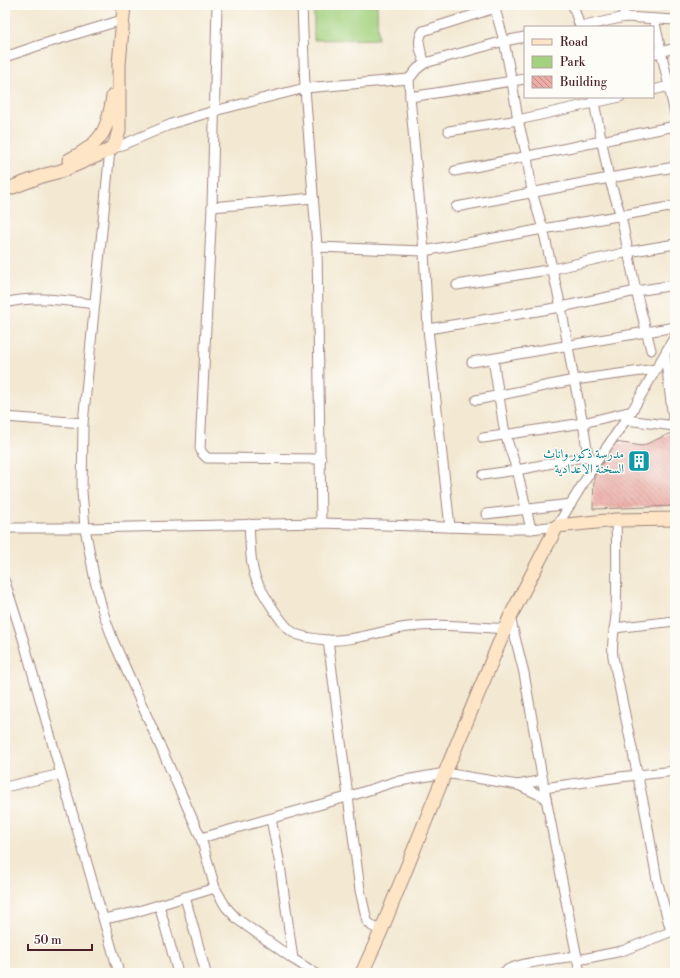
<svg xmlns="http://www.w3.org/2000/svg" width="680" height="978" viewBox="0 0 680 978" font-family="'Libre Bodoni',Amiri,serif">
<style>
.park{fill:#a3d17f;stroke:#767855}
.building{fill:url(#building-back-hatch)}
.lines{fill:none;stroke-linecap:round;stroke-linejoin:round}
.street-casing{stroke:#9e847e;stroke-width:11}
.secondary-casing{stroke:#9e847e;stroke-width:15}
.street{stroke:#fff;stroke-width:9}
.secondary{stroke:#fde5c5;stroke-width:13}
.labels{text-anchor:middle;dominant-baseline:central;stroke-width:3;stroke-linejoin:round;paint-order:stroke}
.culture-label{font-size:13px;fill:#0d838f;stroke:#fdfcf7;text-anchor:end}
</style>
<defs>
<pattern id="building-back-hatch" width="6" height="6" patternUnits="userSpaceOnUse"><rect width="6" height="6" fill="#ebaca6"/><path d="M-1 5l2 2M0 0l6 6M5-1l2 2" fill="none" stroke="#c08b87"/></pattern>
</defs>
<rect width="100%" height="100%" fill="#fdfcf7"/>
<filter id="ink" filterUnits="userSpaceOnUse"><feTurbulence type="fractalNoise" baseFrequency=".025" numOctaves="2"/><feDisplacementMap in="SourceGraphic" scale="8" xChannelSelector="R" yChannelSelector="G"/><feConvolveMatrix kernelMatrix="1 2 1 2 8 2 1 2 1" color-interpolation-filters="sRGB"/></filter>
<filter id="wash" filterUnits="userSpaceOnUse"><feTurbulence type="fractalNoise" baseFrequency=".012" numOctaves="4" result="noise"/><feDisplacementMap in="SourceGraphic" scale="16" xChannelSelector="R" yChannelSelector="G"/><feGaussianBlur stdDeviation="0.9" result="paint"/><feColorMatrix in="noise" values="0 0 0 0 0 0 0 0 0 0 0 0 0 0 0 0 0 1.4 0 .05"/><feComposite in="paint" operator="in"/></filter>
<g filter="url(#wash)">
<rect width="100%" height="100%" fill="#f3e8d1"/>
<path class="park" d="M314 5H377L378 39 314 40Z"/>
<g id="blocks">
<path class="building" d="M669 434H675V506L593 509 594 477 615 442 642 446Z"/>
</g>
</g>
<g filter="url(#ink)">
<use href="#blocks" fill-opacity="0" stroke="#9e847e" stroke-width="1"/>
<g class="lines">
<g class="street-casing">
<g id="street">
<path d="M217 5 212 207 200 448 202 453 207 458 321 459"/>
<path d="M302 5 305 88 317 247 321 523"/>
<path d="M494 5 504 41 512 82 518 120 527 157 532 192 543 229 561 307 574 380 583 423 588 456"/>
<path d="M573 5 580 27"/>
<path d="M622 5 625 17"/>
<path d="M654 19 675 114"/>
<path d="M580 27 625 17 675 20"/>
<path d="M653 54 675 48"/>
<path d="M5 57 37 46 122 20"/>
<path d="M425 63 504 41 525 37"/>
<path d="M525 79 410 97 424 251 543 229 675 206"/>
<path d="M653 90 674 85"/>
<path d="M410 97 409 79 417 69 425 63C421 53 416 41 423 31L495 8"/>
<path d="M593 97 609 178 621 216 636 291 651 350"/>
<path d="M449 131 518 120 620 97"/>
<path d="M455 171 675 126"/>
<path d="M212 207 313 198"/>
<path d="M456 207 609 178 675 167"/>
<path d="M317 247 424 251 428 329 450 527"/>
<path d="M457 285 553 269 628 252 675 244"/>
<path d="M5 303C34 295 66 301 95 304"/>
<path d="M428 329 561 307 636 291 675 285"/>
<path d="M665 354 674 426"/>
<path d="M493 359 505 434 517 470 531 529"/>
<path d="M472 362 675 327"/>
<path d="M476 400 574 380 656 369"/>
<path d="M5 417 83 423"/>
<path d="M626 420 675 426"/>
<path d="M483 438 583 423 632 411"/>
<path d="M483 475 517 470 588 456 593 459"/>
<path d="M486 514 571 504"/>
<path d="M616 520C617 552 617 583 616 614 615 629 611 642 613 657L645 811 657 880 671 931"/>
<path d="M249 524C250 537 250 551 252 564 253 569 254 576 257 581 263 594 283 627 294 633 303 638 317 639 327 640 350 642 384 630 408 627 441 623 473 627 506 629"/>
<path d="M5 528H85L321 523 508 529H531L557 526 597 461 632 411 675 336"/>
<path d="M5 582 24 642 61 774 119 973"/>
<path d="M510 617 524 673 544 788 580 973"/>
<path d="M614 628 675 621"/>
<path d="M328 640 360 890 367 921 372 926 381 931"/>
<path d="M518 785 543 780"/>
<path d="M5 787 61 774"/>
<path d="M544 788 620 777 675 771"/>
<path d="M271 819 280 865 293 959"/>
<path d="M201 838 347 797 394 782 445 773 518 785 546 798"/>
<path d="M185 897 206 973"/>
<path d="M159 905 178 973"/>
<path d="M104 919 132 913 215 888"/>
<path d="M578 960 622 951 675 930"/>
<path d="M315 973 293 959 237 919 226 907 215 888 201 838 113 640 103 612 95 581 85 528 82 491 83 423 110 150 174 123 214 111 305 88 409 79"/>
<path d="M503 973C512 963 562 958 577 956"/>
</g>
</g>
<g class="secondary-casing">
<g id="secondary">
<path d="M69 160C101 144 108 131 113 96"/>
<path d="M5 190 45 175 61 171 110 150 115 144 119 130V65L124 5"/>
<path d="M362 973 381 931 445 773 510 617 557 526 616 520 675 519"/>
</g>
</g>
<use href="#street" class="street"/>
<use href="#secondary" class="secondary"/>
</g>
</g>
<defs>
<g id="building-square" transform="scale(1.15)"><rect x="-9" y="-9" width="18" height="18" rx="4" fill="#0f9aa8" stroke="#fdfcf7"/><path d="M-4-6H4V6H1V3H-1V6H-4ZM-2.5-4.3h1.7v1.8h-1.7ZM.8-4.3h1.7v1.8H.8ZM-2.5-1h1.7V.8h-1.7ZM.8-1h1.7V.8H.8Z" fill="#fff"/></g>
</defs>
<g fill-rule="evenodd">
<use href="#building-square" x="639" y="461"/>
</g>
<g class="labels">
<g class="culture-label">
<text x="624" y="454">مدرسة ذكور واناث<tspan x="624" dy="15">السخنة الاعدادية</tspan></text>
</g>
</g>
<rect width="680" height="978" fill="none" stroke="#fdfcf7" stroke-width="20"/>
<rect x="524" y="26" width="130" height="72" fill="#fdfcf7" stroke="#b5a4a5"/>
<rect x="532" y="39" width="20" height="6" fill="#fde5c5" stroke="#b5a4a5"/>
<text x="560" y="46" font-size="12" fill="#4a1f2b">Road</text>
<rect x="532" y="56" width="20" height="12" fill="#a3d17f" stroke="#b5a4a5"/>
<text x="560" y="66" font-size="12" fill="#4a1f2b">Park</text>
<rect x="532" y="76" width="20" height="12" fill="url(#building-back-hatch)" stroke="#b5a4a5"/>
<text x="560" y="86" font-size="12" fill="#4a1f2b">Building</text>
<path d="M28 944v6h64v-6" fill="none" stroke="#4a1f2b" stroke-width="2"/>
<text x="34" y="944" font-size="12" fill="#4a1f2b" stroke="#fdfcf7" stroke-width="3" paint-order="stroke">50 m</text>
</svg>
